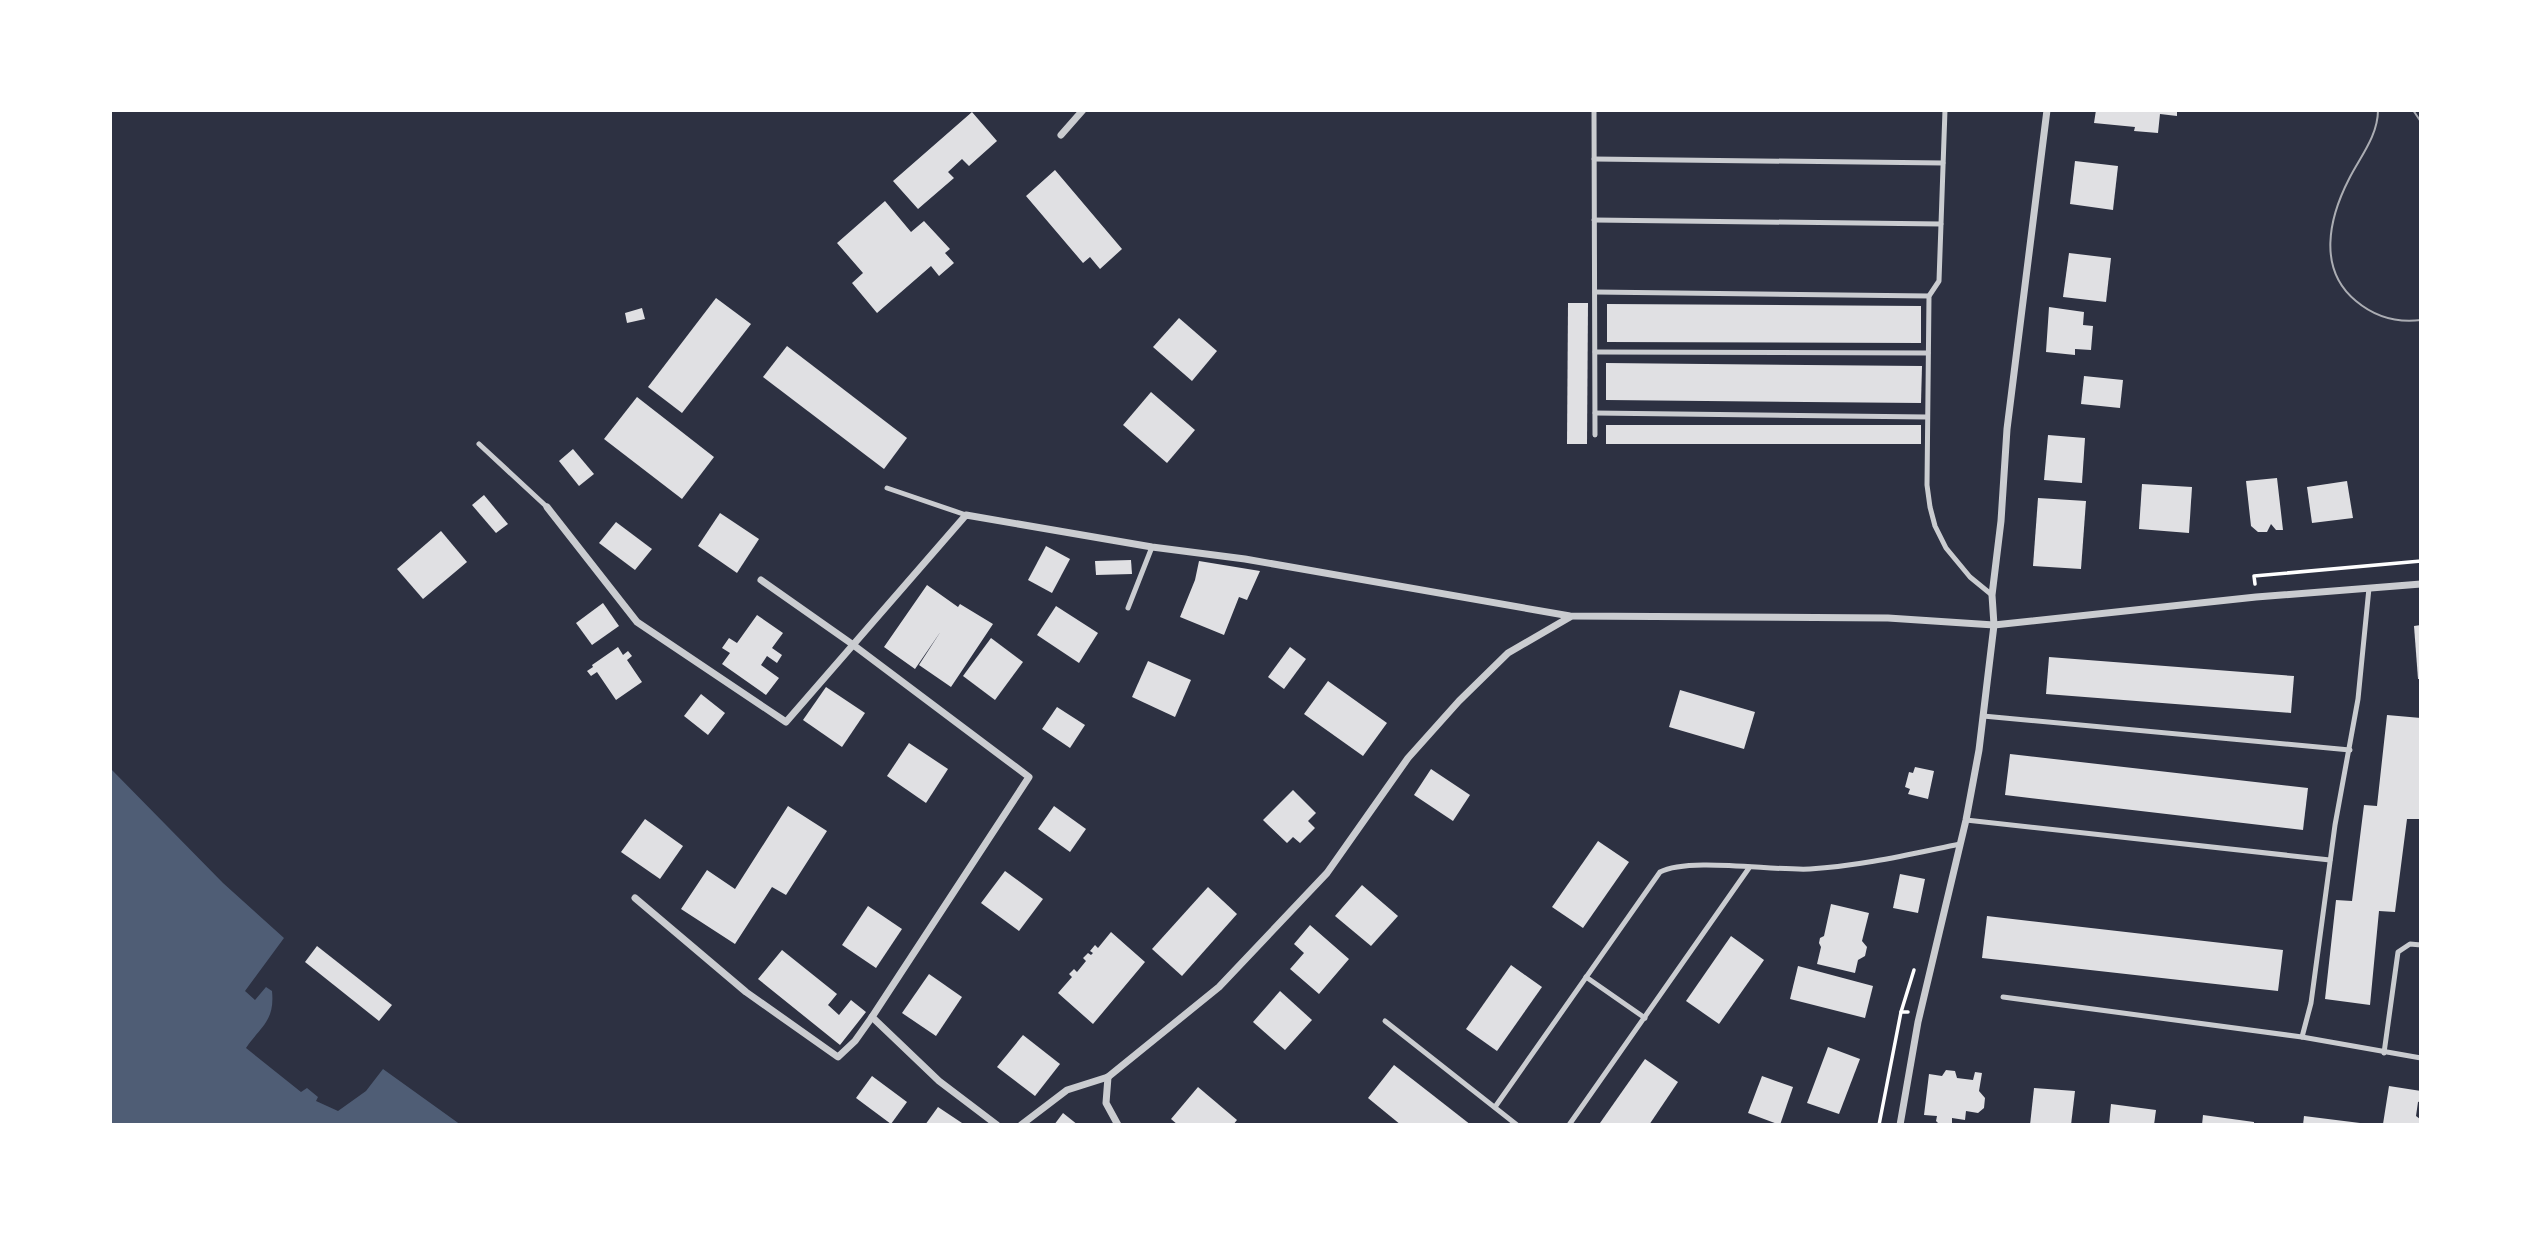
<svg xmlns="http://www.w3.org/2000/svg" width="2531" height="1235" viewBox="0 0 2531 1235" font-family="'Fira Sans',sans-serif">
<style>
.water{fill:#4f5d75}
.building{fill:#e0e0e3}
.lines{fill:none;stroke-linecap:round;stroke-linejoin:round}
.path{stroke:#fff;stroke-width:3.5}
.service{stroke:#caccd0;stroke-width:5}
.minor{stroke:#caccd0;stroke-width:7}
.tram{stroke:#abadb3;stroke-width:2}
</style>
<rect width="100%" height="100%" fill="#2d3142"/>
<path class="water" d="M110 768 223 883 284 938 245 991 255 1000 266 987 272 991C275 1021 261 1026 246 1048L301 1092 307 1088 318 1097 316 1101 338 1111 366 1091 383 1069 461 1125H110Z"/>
<g class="building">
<path d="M2096 110H2177V116L2160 114 2158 133 2134 131 2135 127 2094 123Z"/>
<path d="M972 112 997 141 969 166 962 159 948 172 954 178 918 209 893 181Z"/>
<path d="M2075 161 2118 166 2113 210 2070 204Z"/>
<path d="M1055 170 1122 249 1100 269 1090 257 1083 263 1026 196Z"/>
<path d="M885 201 911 232 924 221 950 249 945 253 954 263 939 276 931 266 877 313 852 283 863 273 837 243Z"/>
<path d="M2069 253 2111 258 2106 302 2063 297Z"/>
<path d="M716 298 751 324 682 413 648 387Z"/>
<path d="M1568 303H1588L1587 444H1567Z"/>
<path d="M1607 304 1921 306V343L1607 342Z"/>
<path d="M2049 307 2084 312 2083 325 2093 326 2091 350 2075 349V355L2046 352Z"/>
<path d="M642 308 645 319 627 323 625 313Z"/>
<path d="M1179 318 1217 351 1192 381 1153 347Z"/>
<path d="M787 346 907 438 884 469 763 377Z"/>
<path d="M1606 363 1922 366 1921 403 1606 400Z"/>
<path d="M2084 376 2123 380 2120 408 2081 404Z"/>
<path d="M1151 392 1195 430 1167 463 1123 425Z"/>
<path d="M637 397 714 457 682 499 604 439Z"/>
<rect x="1606" y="425" width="315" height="19"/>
<path d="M2048 435 2085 438 2082 483 2044 480Z"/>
<path d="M573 449 594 474 579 486 559 461Z"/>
<path d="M2277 478 2283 530H2276L2271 524 2267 532H2258L2251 526 2246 481Z"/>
<path d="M2347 481 2353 518 2312 523 2307 487Z"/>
<path d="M2142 484 2192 487 2189 533 2139 529Z"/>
<path d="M484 495 508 524 496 533 472 505Z"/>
<path d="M2038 498 2086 501 2081 569 2033 566Z"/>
<path d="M720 513 759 539 737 573 698 546Z"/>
<path d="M616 522 652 549 635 570 599 543Z"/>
<path d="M441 531 467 562 423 599 397 569Z"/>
<path d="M1046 546 1070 559 1052 593 1028 580Z"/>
<path d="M1131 560 1132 574 1096 575 1095 561Z"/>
<path d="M1199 561 1260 571 1247 600 1239 597 1224 635 1180 617 1195 580Z"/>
<path d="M927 585 958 607 960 604 993 624 951 687 919 665 941 631 915 669 884 647Z"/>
<path d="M603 603 619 626 592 645 576 623Z"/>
<path d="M1056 606 1098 633 1079 663 1037 635Z"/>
<path d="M757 615 783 633 772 648 782 655 777 663 767 656 761 665 779 678 766 695 722 664 730 653 722 648 729 638 737 643Z"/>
<path d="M2421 625V679H2418L2414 626Z"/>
<path d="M991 638 1023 662 995 700 963 676Z"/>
<path d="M618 647 623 655 628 651 632 656 627 660 642 682 616 700 597 672 591 676 587 671 593 667 592 665Z"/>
<path d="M1290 647 1306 659 1284 689 1268 677Z"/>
<path d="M2049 657 2294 676 2291 713 2046 694Z"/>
<path d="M1148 661 1191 680 1175 717 1132 697Z"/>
<path d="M1328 681 1387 723 1363 756 1304 714Z"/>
<path d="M826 687 865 713 842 747 803 720Z"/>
<path d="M1680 690 1755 712 1744 749 1669 727Z"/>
<path d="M701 694 725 713 708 735 684 716Z"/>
<path d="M1057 707 1085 725 1070 748 1042 729Z"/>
<path d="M2387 715 2421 718V819H2407L2395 912 2379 911 2370 1005 2325 999 2336 900 2352 901 2364 805 2377 806Z"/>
<path d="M909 743 948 769 926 803 887 776Z"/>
<path d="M2010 754 2308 788 2303 830 2005 795Z"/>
<path d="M1915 767 1934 771 1928 799 1908 794 1910 789 1905 787 1909 772 1913 773Z"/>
<path d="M1431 769 1470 795 1453 821 1414 795Z"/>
<path d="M1293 790 1316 813 1308 821 1315 828 1300 843 1293 837 1287 843 1263 820Z"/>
<path d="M788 806 827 831 786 895 772 887 735 944 681 909 707 870 735 889Z"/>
<path d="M1054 806 1086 829 1070 852 1038 829Z"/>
<path d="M645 819 683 846 660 879 621 852Z"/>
<path d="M1598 841 1629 862 1583 928 1552 907Z"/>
<path d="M1005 871 1043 899 1019 931 981 903Z"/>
<path d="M1900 874 1925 879 1918 913 1893 908Z"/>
<path d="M1362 885 1398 916 1371 946 1335 916Z"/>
<path d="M1208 887 1237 914 1182 976 1152 949Z"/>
<path d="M1831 904 1869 913 1862 941 1867 947 1865 956 1858 960 1855 973 1817 964 1821 947 1819 943 1820 938 1824 936Z"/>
<path d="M868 906 902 929 876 968 842 945Z"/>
<path d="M1987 916 2283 950 2278 991 1982 958Z"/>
<path d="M1310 925 1349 959 1319 994 1290 969 1304 953 1294 944Z"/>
<path d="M1111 932 1145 962 1093 1024 1058 993 1072 977 1069 974 1074 969 1077 972 1086 961 1083 958 1088 953 1091 955 1093 953 1090 951 1095 945 1098 948Z"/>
<path d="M1731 936 1764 960 1719 1024 1686 1001Z"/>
<path d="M317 946 392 1005 379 1021 305 962Z"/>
<path d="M782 950 837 994 828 1005 839 1015 851 1000 866 1012 840 1045 758 979Z"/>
<path d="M1511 965 1542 987 1497 1051 1466 1029Z"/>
<path d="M1798 966 1873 986 1865 1018 1790 999Z"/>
<path d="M929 974 962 997 936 1036 902 1013Z"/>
<path d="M1280 991 1312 1020 1285 1050 1253 1022Z"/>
<path d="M1023 1035 1060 1064 1035 1096 997 1067Z"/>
<path d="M1828 1047 1860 1059 1839 1114 1807 1103Z"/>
<path d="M1645 1059 1678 1082 1649 1125H1603L1600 1123Z"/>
<path d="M1394 1065 1416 1082 1471 1125H1401L1368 1098Z"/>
<path d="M1946 1070 1955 1071 1957 1078 1973 1080 1975 1072 1982 1073 1979 1091 1985 1098 1984 1108 1978 1113 1966 1111 1965 1120 1952 1118V1123L1940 1125 1936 1121 1937 1116 1924 1115 1929 1074 1942 1076Z"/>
<path d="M872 1076 907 1102 891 1124 856 1098Z"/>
<path d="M1762 1076 1793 1087 1780 1125 1748 1113Z"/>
<path d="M2389 1086 2421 1091V1101L2418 1102 2416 1116 2420 1119V1125L2383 1124Z"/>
<path d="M1198 1087 1237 1120 1233 1125H1178L1171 1119Z"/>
<path d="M2034 1088 2075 1091 2071 1125H2030Z"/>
<path d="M2111 1104 2156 1110 2154 1125H2109Z"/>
<path d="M938 1107 965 1125H925Z"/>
<path d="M1063 1113 1078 1125H1054Z"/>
<path d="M2203 1115 2254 1122V1125H2202Z"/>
<path d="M2304 1116 2360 1123V1125H2303Z"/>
</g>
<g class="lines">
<g class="path">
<path d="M2255 584 2254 576 2421 561"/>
<path d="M1901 1012 1914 970"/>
<path d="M1879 1125 1901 1012H1908"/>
</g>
<g class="service">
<path d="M1594 110 1595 435"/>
<path d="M1945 110 1939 281 1929 296 1927 485 1930 507 1935 526 1946 548 1970 577 1992 595"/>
<path d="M1594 159 1943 163"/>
<path d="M1594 220 1941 224"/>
<path d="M1595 292 1929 296"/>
<path d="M1595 352 1928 353"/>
<path d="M1595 413 1927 417"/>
<path d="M479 444 547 507"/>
<path d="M887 488 966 515"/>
<path d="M1128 608 1152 547"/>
<path d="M1983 716 2350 750"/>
<path d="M1966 820 2330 860"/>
<path d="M1586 977 1645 1018"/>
<path d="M2003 997 2302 1037 2421 1058"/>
<path d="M1385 1021 1517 1125"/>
<path d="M2302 1037 2311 1003 2335 825 2358 699 2369 588"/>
<path d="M2384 1053 2398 952 2410 944 2421 945"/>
<path d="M1495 1107 1660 872C1689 857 1773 871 1810 869 1861 866 1911 854 1960 844"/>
<path d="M1569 1125 1749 868"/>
</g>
<g class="minor">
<path d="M1061 135 1083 110"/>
<path d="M547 507 637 622 786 722 966 515 1152 547 1245 559 1570 616 1888 618 1994 625 2256 597 2421 584"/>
<path d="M635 898 746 992 838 1057 855 1041 872 1017 1029 777 852 644 761 580"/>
<path d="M872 1017 939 1081 997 1125"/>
<path d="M1108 1077 1106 1103 1118 1125"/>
<path d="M1021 1125 1067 1090 1108 1077 1219 987 1327 873 1408 758 1459 701 1508 653 1570 617"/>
<path d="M1900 1125 1918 1022 1966 820 1979 750 1994 625 1992 595 2001 521 2007 429 2047 110"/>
</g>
<g class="tram">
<path d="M2378 110C2378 136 2360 157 2349 179 2329 218 2317 269 2356 301 2375 317 2397 323 2421 320"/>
<path d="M2413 110 2421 122"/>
</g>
</g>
<rect width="2531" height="1235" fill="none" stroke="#ffffff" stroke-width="224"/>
</svg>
